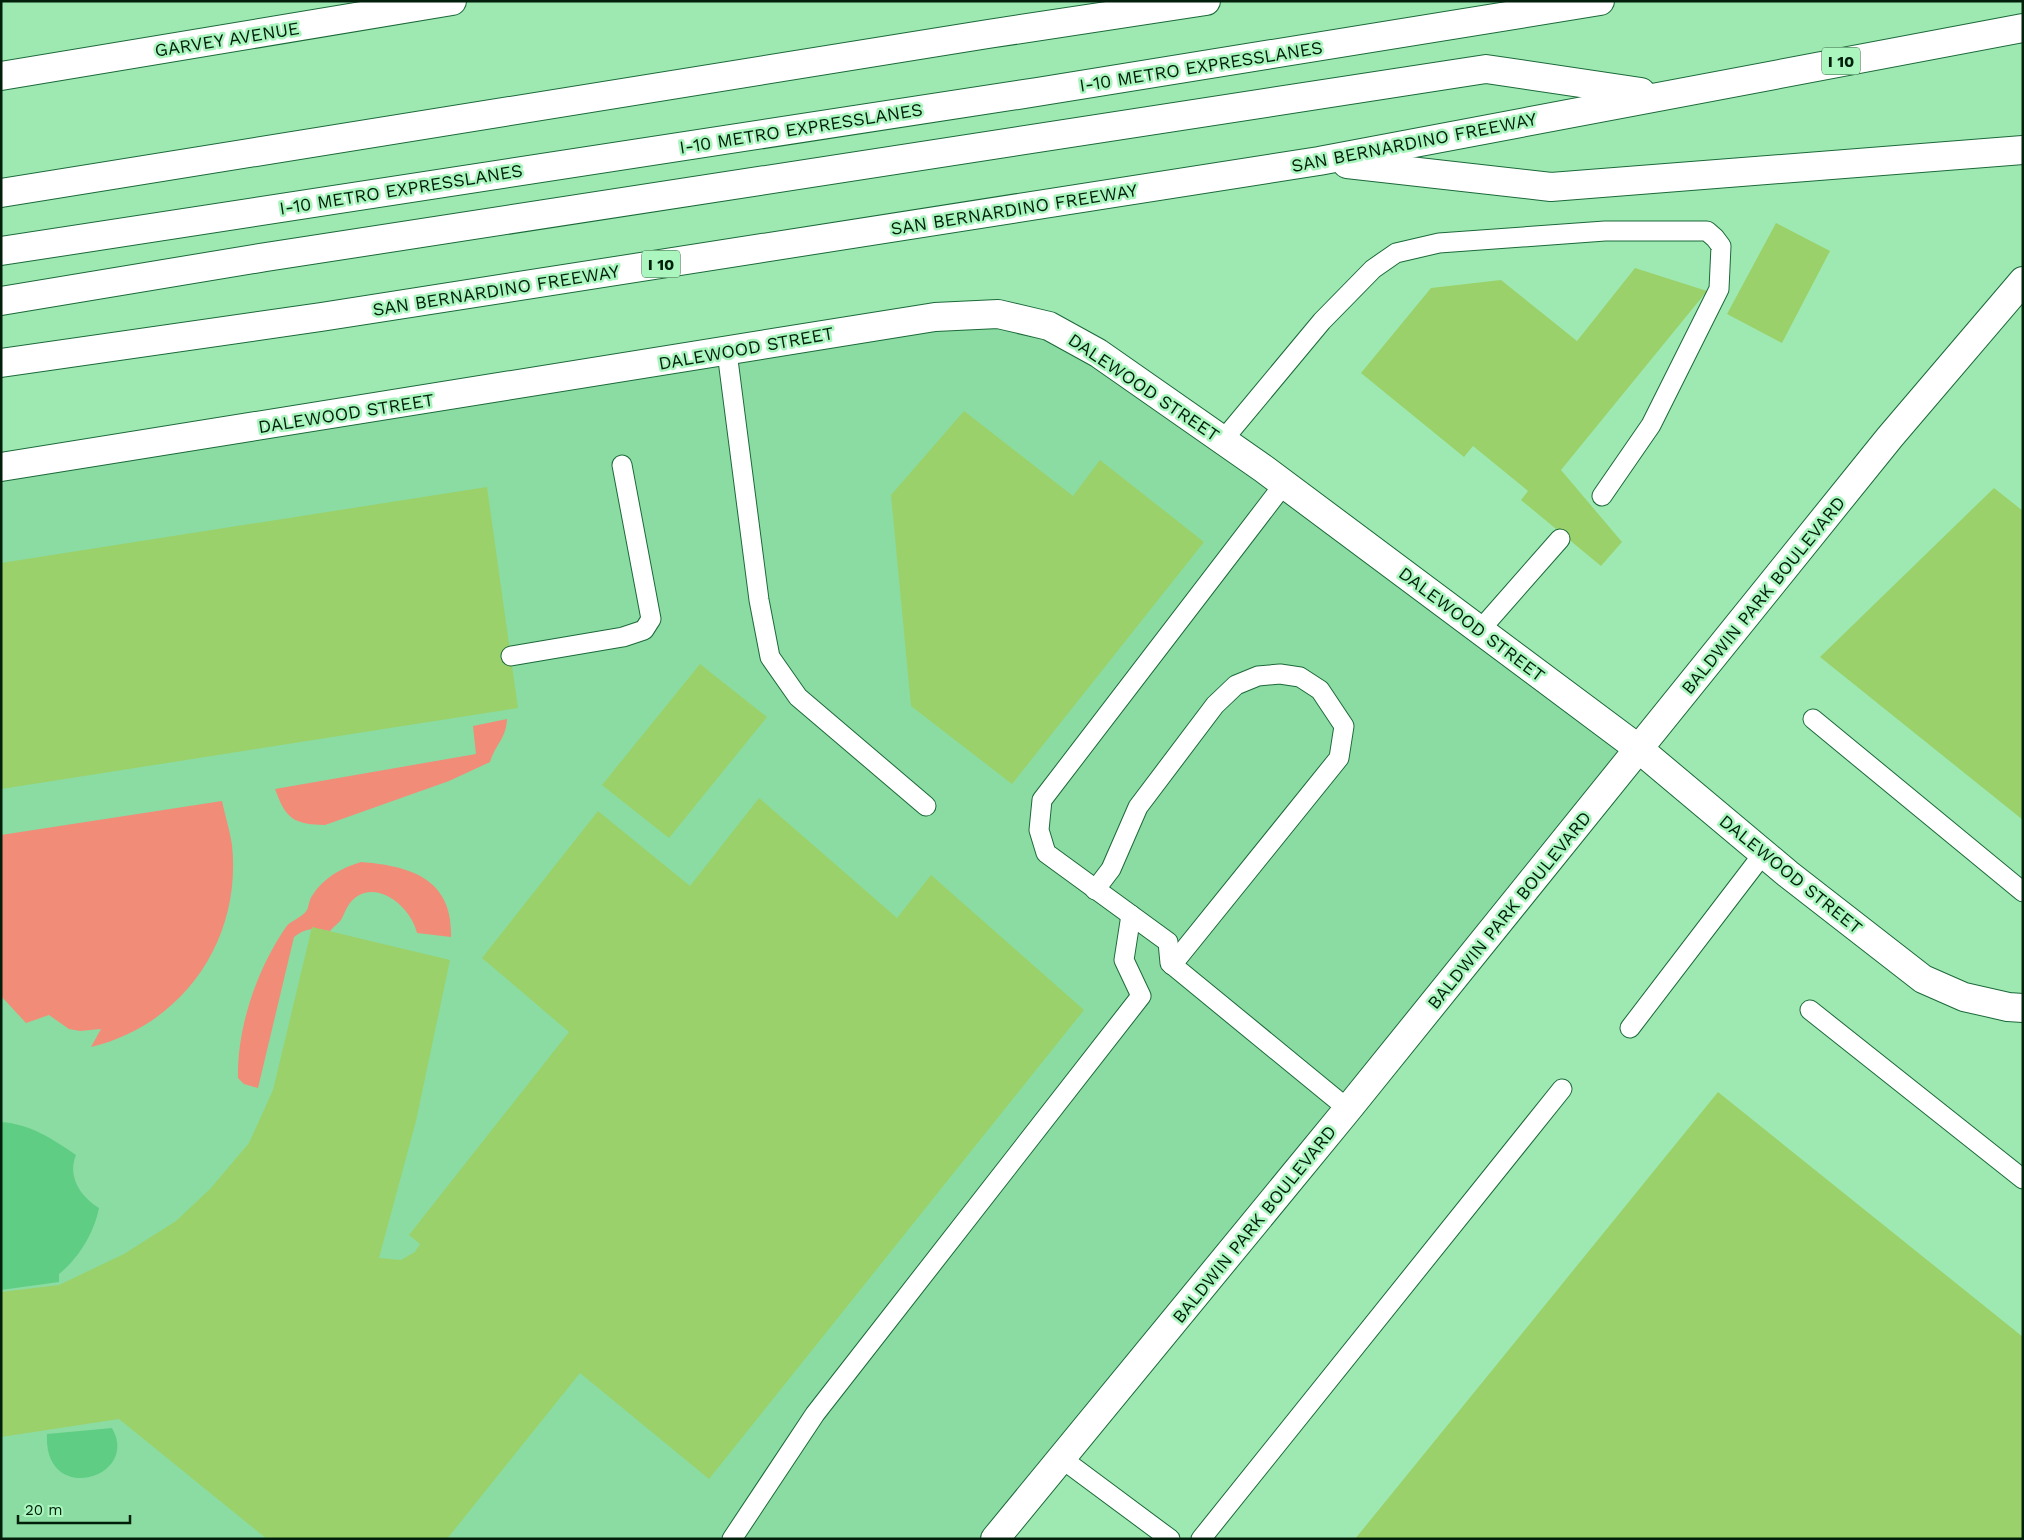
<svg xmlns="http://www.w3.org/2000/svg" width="2024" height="1540" viewBox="0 0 2024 1540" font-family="'Work Sans',sans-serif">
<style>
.built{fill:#8bdca2}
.green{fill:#f18c78}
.water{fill:#60cd84}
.building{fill:#9ad16a}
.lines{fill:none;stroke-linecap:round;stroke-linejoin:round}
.lane-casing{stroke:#1b6939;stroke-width:21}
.street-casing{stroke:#1b6939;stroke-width:30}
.secondary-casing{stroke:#1b6939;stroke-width:30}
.highway-casing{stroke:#1b6939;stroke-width:30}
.lane{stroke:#fff;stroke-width:19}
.street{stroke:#fff;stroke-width:28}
.secondary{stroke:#fff;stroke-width:28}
.highway{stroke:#fff;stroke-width:28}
.labels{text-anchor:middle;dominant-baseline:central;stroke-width:5;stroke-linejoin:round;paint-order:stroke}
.shield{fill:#abf6bf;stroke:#346041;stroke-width:1}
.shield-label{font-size:16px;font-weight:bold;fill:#011f0b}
.street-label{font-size:18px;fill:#011f0b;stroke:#abf6bf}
</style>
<rect width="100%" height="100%" fill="#9ee9b2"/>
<path class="built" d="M935 317 1049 326 1639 749 995 1539H1V476Z"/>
<g class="green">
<path d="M507 719C506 739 496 743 490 762L449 781 325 825C293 824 286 819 275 789L476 754 473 726Z"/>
<path d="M222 801C225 815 230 831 232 845 242 940 183 1025 91 1047L101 1029 80 1031 69 1029 49 1015 26 1023 1 996V835Z"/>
<path d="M361 862C411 866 453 879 451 937L417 933C412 909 380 880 356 897 347 904 346 911 341 920 338 924 333 927 330 931 315 928 307 927 294 937L258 1088 244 1084 238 1078C237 1027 257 969 286 927 291 920 302 918 307 910 309 906 309 900 312 896 323 878 341 868 361 862Z"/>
</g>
<g class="water">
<path d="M1 1122C30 1124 53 1139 76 1155 67 1177 81 1197 99 1208 94 1233 79 1258 59 1274V1282L1 1290Z"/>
<path d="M112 1428C141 1478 43 1507 47 1434Z"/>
</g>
<g class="building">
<path d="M1776 223 1830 251 1782 343 1727 314Z"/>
<path d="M1635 268 1707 291 1561 470 1622 542 1601 566 1521 500 1528 491 1473 446 1464 457 1361 373 1431 288 1501 280 1577 341Z"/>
<path d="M964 411 1073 496 1100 460 1204 542 1012 784 911 706 891 495Z"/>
<path d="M487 487 518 708 1 789V563Z"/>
<path d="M1994 488 2023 511V820L1820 657Z"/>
<path d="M700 664 767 717 669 838 602 785Z"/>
<path d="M759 798 897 918 931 875 1084 1010 709 1479 580 1373 447 1539H267L119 1419 1 1437V1292L59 1285 124 1254 176 1221 210 1189 249 1143 273 1090 312 927 450 960 416 1121 379 1258 401 1260 415 1252 420 1244 409 1235 569 1032 482 958 598 811 690 886Z"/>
<path d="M1718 1092 2023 1337V1539H1355Z"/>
</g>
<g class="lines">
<g class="lane-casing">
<g id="lane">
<path d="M727 352 759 600 770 657 798 697 926 806"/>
<path d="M1223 440 1322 321 1373 269 1396 253 1439 243 1605 231H1707L1715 238 1721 246 1719 289 1651 425 1602 496"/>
<path d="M1284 484 1042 800 1039 830 1046 853 1168 942 1170 963 1348 1109"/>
<path d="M1480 630 1560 539"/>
<path d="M511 656 623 637 644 630 651 619 622 465"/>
<path d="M1813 719 2023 892"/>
<path d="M1095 890 1111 869 1138 807 1215 705 1236 685 1258 676 1280 674 1300 677 1320 690 1344 726 1339 758 1172 965"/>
<path d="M1810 1010 2023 1179"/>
<path d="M1630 1028 1763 854"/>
<path d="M1061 1458 1170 1539"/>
<path d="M732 1539 815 1414 1141 996 1124 960 1131 915"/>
<path d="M1201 1539 1562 1089"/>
</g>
</g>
<g class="street-casing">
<path id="street" d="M1 76 452 1"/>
</g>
<g class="secondary-casing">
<g id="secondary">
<path d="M1 467 935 317 998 314 1049 326 1098 353 1264 469 1639 749 1788 874 1923 979 1964 997 2008 1007 2023 1008"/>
<path d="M995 1539 1348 1109 1890 437 2023 281"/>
</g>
</g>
<g class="highway-casing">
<g id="highway">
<path d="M1347 164 1551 187 2023 150"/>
<path d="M1 193 988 34 1206 1"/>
<path d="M1 251 1037 92 1600 1"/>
<path d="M1 301 266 257 1486 69 1641 92"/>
<path d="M1 363 321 317 1319 161 2023 28"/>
</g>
</g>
<use href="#lane" class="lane"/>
<use href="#street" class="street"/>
<use href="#secondary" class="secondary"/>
<use href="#highway" class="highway"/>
</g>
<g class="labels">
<g class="shield">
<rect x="1822" y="47.5" width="38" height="27" rx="4"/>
<rect x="642" y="250.5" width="38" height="27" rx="4"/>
</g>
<g class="shield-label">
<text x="1841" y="61">I 10</text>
<text x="661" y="264">I 10</text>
</g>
<g class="street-label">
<text transform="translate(227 39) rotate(-9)">GARVEY AVENUE</text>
<text transform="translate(1201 66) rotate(-9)">I-10 METRO EXPRESSLANES</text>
<text transform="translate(801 128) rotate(-9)">I-10 METRO EXPRESSLANES</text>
<text transform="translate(1414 142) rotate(-11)">SAN BERNARDINO FREEWAY</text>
<text transform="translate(401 189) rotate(-9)">I-10 METRO EXPRESSLANES</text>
<text transform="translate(1014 209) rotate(-9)">SAN BERNARDINO FREEWAY</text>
<text transform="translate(496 290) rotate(-9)">SAN BERNARDINO FREEWAY</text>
<text transform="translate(746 348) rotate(-10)">DALEWOOD STREET</text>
<text transform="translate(1144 387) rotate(34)">DALEWOOD STREET</text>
<text transform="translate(346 413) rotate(-9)">DALEWOOD STREET</text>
<text transform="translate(1763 595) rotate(-51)">BALDWIN PARK BOULEVARD</text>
<text transform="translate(1472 624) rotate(37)">DALEWOOD STREET</text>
<text transform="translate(1791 874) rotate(39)">DALEWOOD STREET</text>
<text transform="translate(1509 910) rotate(-51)">BALDWIN PARK BOULEVARD</text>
<text transform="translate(1254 1224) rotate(-51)">BALDWIN PARK BOULEVARD</text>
</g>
</g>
<rect width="2024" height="1540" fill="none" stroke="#011f0b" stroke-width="5"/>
<path d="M18 1515v8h112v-8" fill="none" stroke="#011f0b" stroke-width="2.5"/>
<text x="25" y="1515" font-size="15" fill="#011f0b" stroke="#abf6bf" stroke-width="4" paint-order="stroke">20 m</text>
</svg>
